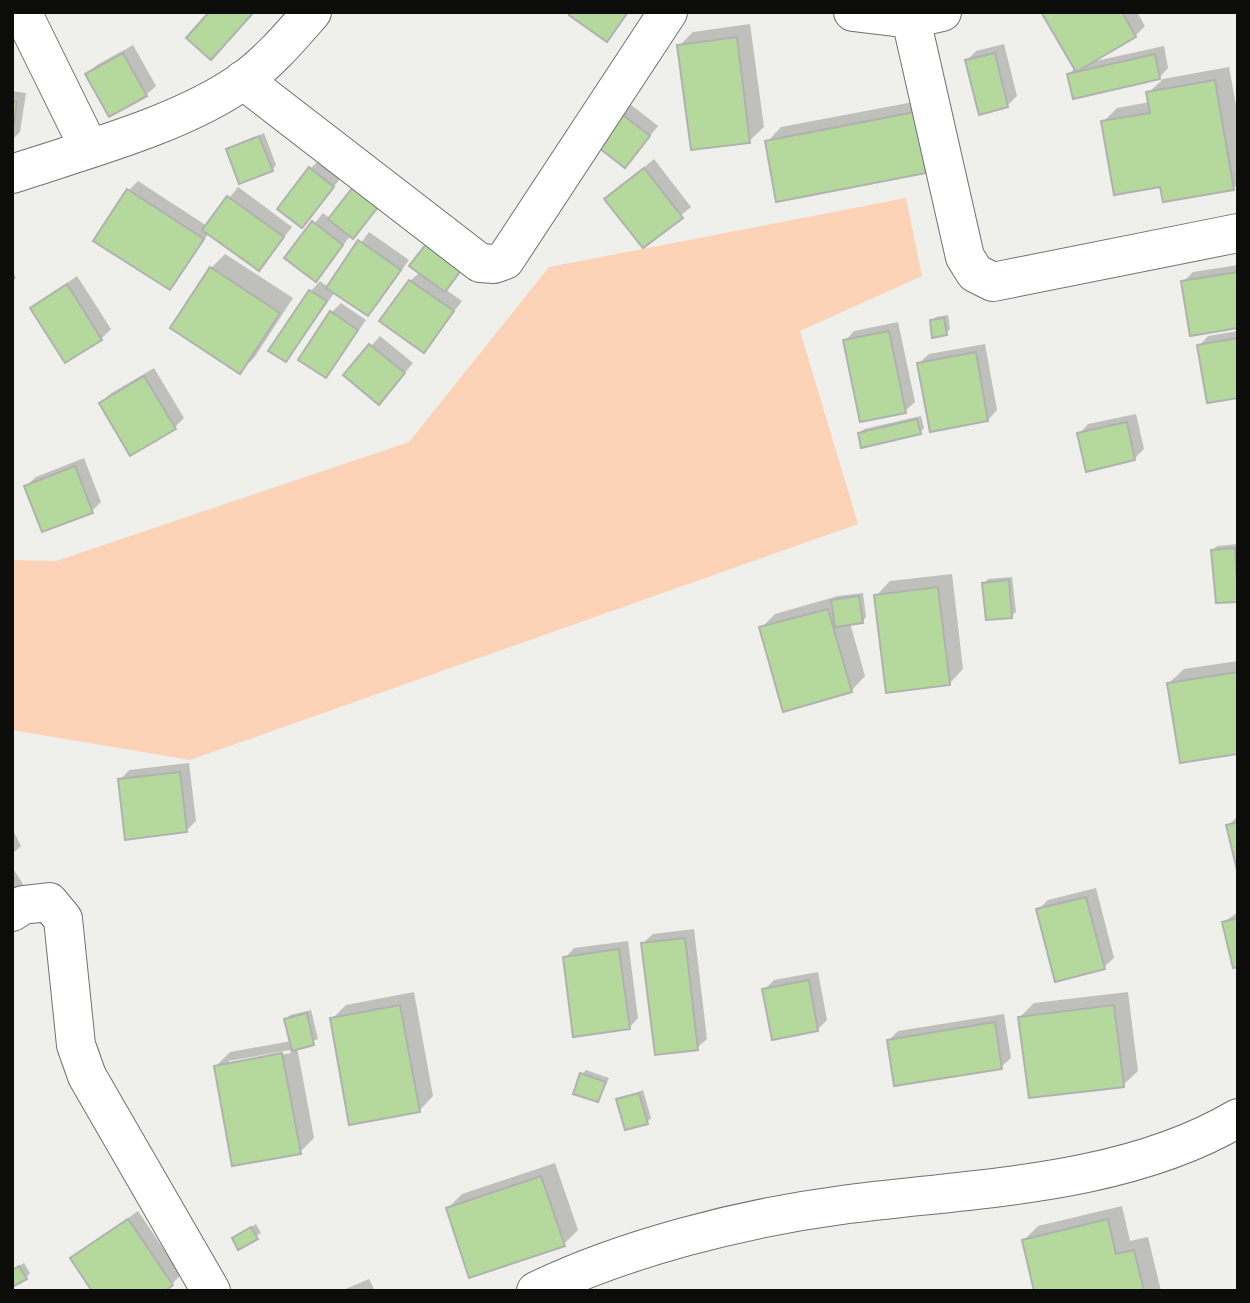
<svg xmlns="http://www.w3.org/2000/svg" width="1250" height="1303" viewBox="0 0 1250 1303" font-family="Karla,sans-serif">
<style>
.green{fill:#fcd3b7}
.shadow{fill:#0003;fill-rule:evenodd}
.building{fill:#b5d99c;stroke:#b0b2af;stroke-width:2}
.lines{fill:none;stroke-linecap:round;stroke-linejoin:round}
.minor-casing{stroke:#70706d;stroke-width:40}
.minor{stroke:#fff;stroke-width:38}
</style>
<rect width="100%" height="100%" fill="#efefeb"/>
<path class="green" d="M906 198 922 276 800 331 858 524 190 760 12 730V560L56 561 409 442 549 267Z"/>
<g class="shadow">
<path d="M1043 12H1137L1145 26 1135 36 1091 62 1164 46 1168 68 1159 78 1069 74 1075 68Z"/>
<path d="M750 24 764 127 749 141 679 46 693 32Z"/>
<path d="M1004 44 1017 96 1007 106 967 60 976 51Z"/>
<path d="M133 45 156 86 146 95 87 74 97 65Z"/>
<path d="M1229 67 1238 116V184L1233 188 1162 185 1103 122 1117 108 1150 102 1148 93 1163 79Z"/>
<path d="M12 91 26 93 20 132 12 140Z"/>
<path d="M929 99 940 157 926 171 767 142 781 127Z"/>
<path d="M630 104 658 126 625 166 596 144Z"/>
<path d="M264 133 276 165 272 170 228 150Z"/>
<path d="M320 159 342 176 311 216 310 169Z"/>
<path d="M654 159 691 207 643 246 606 199Z"/>
<path d="M138 181 207 226 238 187 292 227 259 269 209 233 170 288 128 191Z"/>
<path d="M323 213 351 235 316 280 286 258Z"/>
<path d="M369 232 409 260 377 305 368 314 335 292 286 360 270 350 311 291 320 281 328 287Z"/>
<path d="M225 254 293 298 254 358 239 372 211 268Z"/>
<path d="M1238 265V327L1183 282 1193 272Z"/>
<path d="M12 269 16 278 12 282Z"/>
<path d="M420 272 462 301 424 350 410 281Z"/>
<path d="M77 276 111 329 101 339 32 308Z"/>
<path d="M341 303 366 320 326 376 331 313Z"/>
<path d="M948 315 950 329 946 334 931 321 936 317Z"/>
<path d="M898 322 915 402 905 411 845 341 854 331Z"/>
<path d="M1238 331V396L1199 346 1208 336Z"/>
<path d="M380 336 413 363 388 393 346 375Z"/>
<path d="M985 344 997 410 988 420 919 363 929 354Z"/>
<path d="M154 368 184 418 175 427 101 403 110 394Z"/>
<path d="M1136 414 1144 449 1134 459 1079 434 1088 424Z"/>
<path d="M921 416 924 428 920 433H860L864 429Z"/>
<path d="M84 458 101 502 92 511 26 486 36 477Z"/>
<path d="M1238 544V600L1213 550 1217 546Z"/>
<path d="M952 574 963 669 949 684 876 596 890 581Z"/>
<path d="M1012 577 1016 612 1011 616 984 584 988 579Z"/>
<path d="M863 593 866 617 862 622 850 623 865 676 851 691 761 628 775 614 838 596Z"/>
<path d="M1238 661V753L1169 683 1184 669Z"/>
<path d="M189 763 196 821 186 831 120 780 129 770Z"/>
<path d="M1238 816V867L1228 826Z"/>
<path d="M12 828 21 846 12 854Z"/>
<path d="M12 867 26 889 12 901Z"/>
<path d="M1096 888 1114 958 1104 967 1038 910 1048 900Z"/>
<path d="M1238 912V965L1224 922Z"/>
<path d="M694 929 707 1039 697 1048 643 943 653 934Z"/>
<path d="M628 941 638 1018 629 1028 565 958 574 948Z"/>
<path d="M818 972 827 1020 818 1029 764 990 774 980Z"/>
<path d="M414 992 433 1096 419 1111 332 1019 346 1005Z"/>
<path d="M1128 992 1138 1071 1123 1085 1020 1017 1034 1003Z"/>
<path d="M311 1010 318 1039 297 1047 314 1138 300 1152 215 1067 230 1052 291 1041 286 1019 290 1015ZM290 1050 291 1053 229 1065V1061Z"/>
<path d="M1004 1014 1011 1058 1001 1067 889 1040 898 1031Z"/>
<path d="M586 1070 609 1078 598 1100 582 1074Z"/>
<path d="M643 1090 651 1118 647 1122 618 1100Z"/>
<path d="M555 1163 578 1230 564 1244 448 1208 462 1194Z"/>
<path d="M1122 1206 1130 1241 1148 1237 1161 1291H1035L1024 1240 1038 1226Z"/>
<path d="M138 1211 181 1275 172 1284 72 1258Z"/>
<path d="M256 1224 261 1233 239 1247 234 1238Z"/>
<path d="M24 1263 30 1273 26 1278 12 1270Z"/>
<path d="M369 1279 375 1291H341Z"/>
</g>
<g class="building">
<path d="M209 12H254L211 60 186 38Z"/>
<path d="M570 12H628L607 42 569 15Z"/>
<path d="M1041 12H1122L1136 37 1076 72Z"/>
<path d="M737 37 750 143 691 150 677 45Z"/>
<path d="M123 53 147 96 109 117 85 74Z"/>
<path d="M995 53 1008 107 979 115 965 60Z"/>
<path d="M1155 54 1160 79 1073 99 1067 74Z"/>
<path d="M1215 80 1234 190 1163 202 1160 187 1114 195 1101 121 1150 113 1146 92Z"/>
<path d="M12 101 17 102 12 138Z"/>
<path d="M619 112 650 136 625 168 594 144Z"/>
<path d="M915 112 926 173 776 202 765 141Z"/>
<path d="M259 136 273 171 239 184 226 149Z"/>
<path d="M309 167 334 187 302 228 277 209Z"/>
<path d="M644 168 683 218 643 248 604 199Z"/>
<path d="M357 182 382 202 353 239 328 219Z"/>
<path d="M127 189 204 239 170 290 93 241Z"/>
<path d="M227 196 284 237 259 271 202 230Z"/>
<path d="M312 221 343 245 316 282 284 258Z"/>
<path d="M358 240 401 270 368 316 326 288Z"/>
<path d="M426 244 462 269 445 292 409 266Z"/>
<path d="M210 267 280 313 240 374 170 328Z"/>
<path d="M1238 272V328L1190 336 1181 281Z"/>
<path d="M409 280 454 311 424 353 379 321Z"/>
<path d="M67 284 102 340 65 363 30 308Z"/>
<path d="M309 290 327 301 286 362 268 351Z"/>
<path d="M330 311 358 330 326 378 298 360Z"/>
<path d="M944 318 947 335 932 338 930 320Z"/>
<path d="M889 331 906 413 860 422 843 340Z"/>
<path d="M1238 338V398L1207 403 1197 345Z"/>
<path d="M369 344 405 373 379 405 343 375Z"/>
<path d="M976 352 988 421 930 432 917 363Z"/>
<path d="M144 376 176 429 130 456 99 403Z"/>
<path d="M917 419 921 434 861 448 858 433Z"/>
<path d="M1127 422 1135 460 1086 472 1077 433Z"/>
<path d="M75 466 93 513 42 532 24 486Z"/>
<path d="M1235 548 1238 602 1216 603 1211 550Z"/>
<path d="M1009 580 1012 618 986 620 982 583Z"/>
<path d="M938 587 950 685 886 693 874 595Z"/>
<path d="M859 596 863 623 835 627 831 600Z"/>
<path d="M828 609 852 692 783 712 759 627Z"/>
<path d="M1238 672V754L1180 763 1167 683Z"/>
<path d="M180 772 187 832 125 840 118 779Z"/>
<path d="M1238 822V874L1226 825Z"/>
<path d="M1086 897 1105 969 1055 982 1036 909Z"/>
<path d="M1238 918V967L1233 968 1222 922Z"/>
<path d="M685 938 698 1050 655 1055 641 943Z"/>
<path d="M619 949 630 1029 573 1037 563 957Z"/>
<path d="M809 980 818 1031 772 1040 762 989Z"/>
<path d="M400 1005 420 1112 349 1125 330 1018Z"/>
<path d="M1114 1005 1124 1087 1029 1098 1018 1017Z"/>
<path d="M307 1013 314 1045 292 1051 284 1019Z"/>
<path d="M995 1022 1002 1069 894 1086 887 1040Z"/>
<path d="M282 1053 301 1154 232 1166 214 1066Z"/>
<path d="M580 1073 606 1082 598 1102 573 1094Z"/>
<path d="M639 1093 648 1124 625 1130 616 1099Z"/>
<path d="M541 1176 565 1246 469 1278 446 1208Z"/>
<path d="M128 1219 173 1285 165 1291H92L70 1258Z"/>
<path d="M1108 1219 1116 1254 1134 1250 1144 1291H1034L1022 1240Z"/>
<path d="M251 1227 258 1239 238 1250 232 1238Z"/>
<path d="M19 1266 27 1279 12 1287V1270Z"/>
</g>
<g class="lines">
<g class="minor-casing">
<g id="minor">
<path d="M22 12 89 148"/>
<path d="M853 12 911 19 942 12"/>
<path d="M911 19 965 257 975 273 993 282 1238 233"/>
<path d="M243 80 480 263 494 264 505 260 668 12"/>
<path d="M12 174C84 150 183 124 244 80 270 61 291 36 312 12"/>
<path d="M12 912 23 905 49 902 63 919 76 1045 87 1076 211 1291"/>
<path d="M536 1291C625 1248 743 1218 842 1205 971 1188 1123 1186 1238 1118"/>
</g>
</g>
<use href="#minor" class="minor"/>
</g>
<rect width="1250" height="1303" fill="none" stroke="#0c0c0b" stroke-width="28"/>
</svg>
